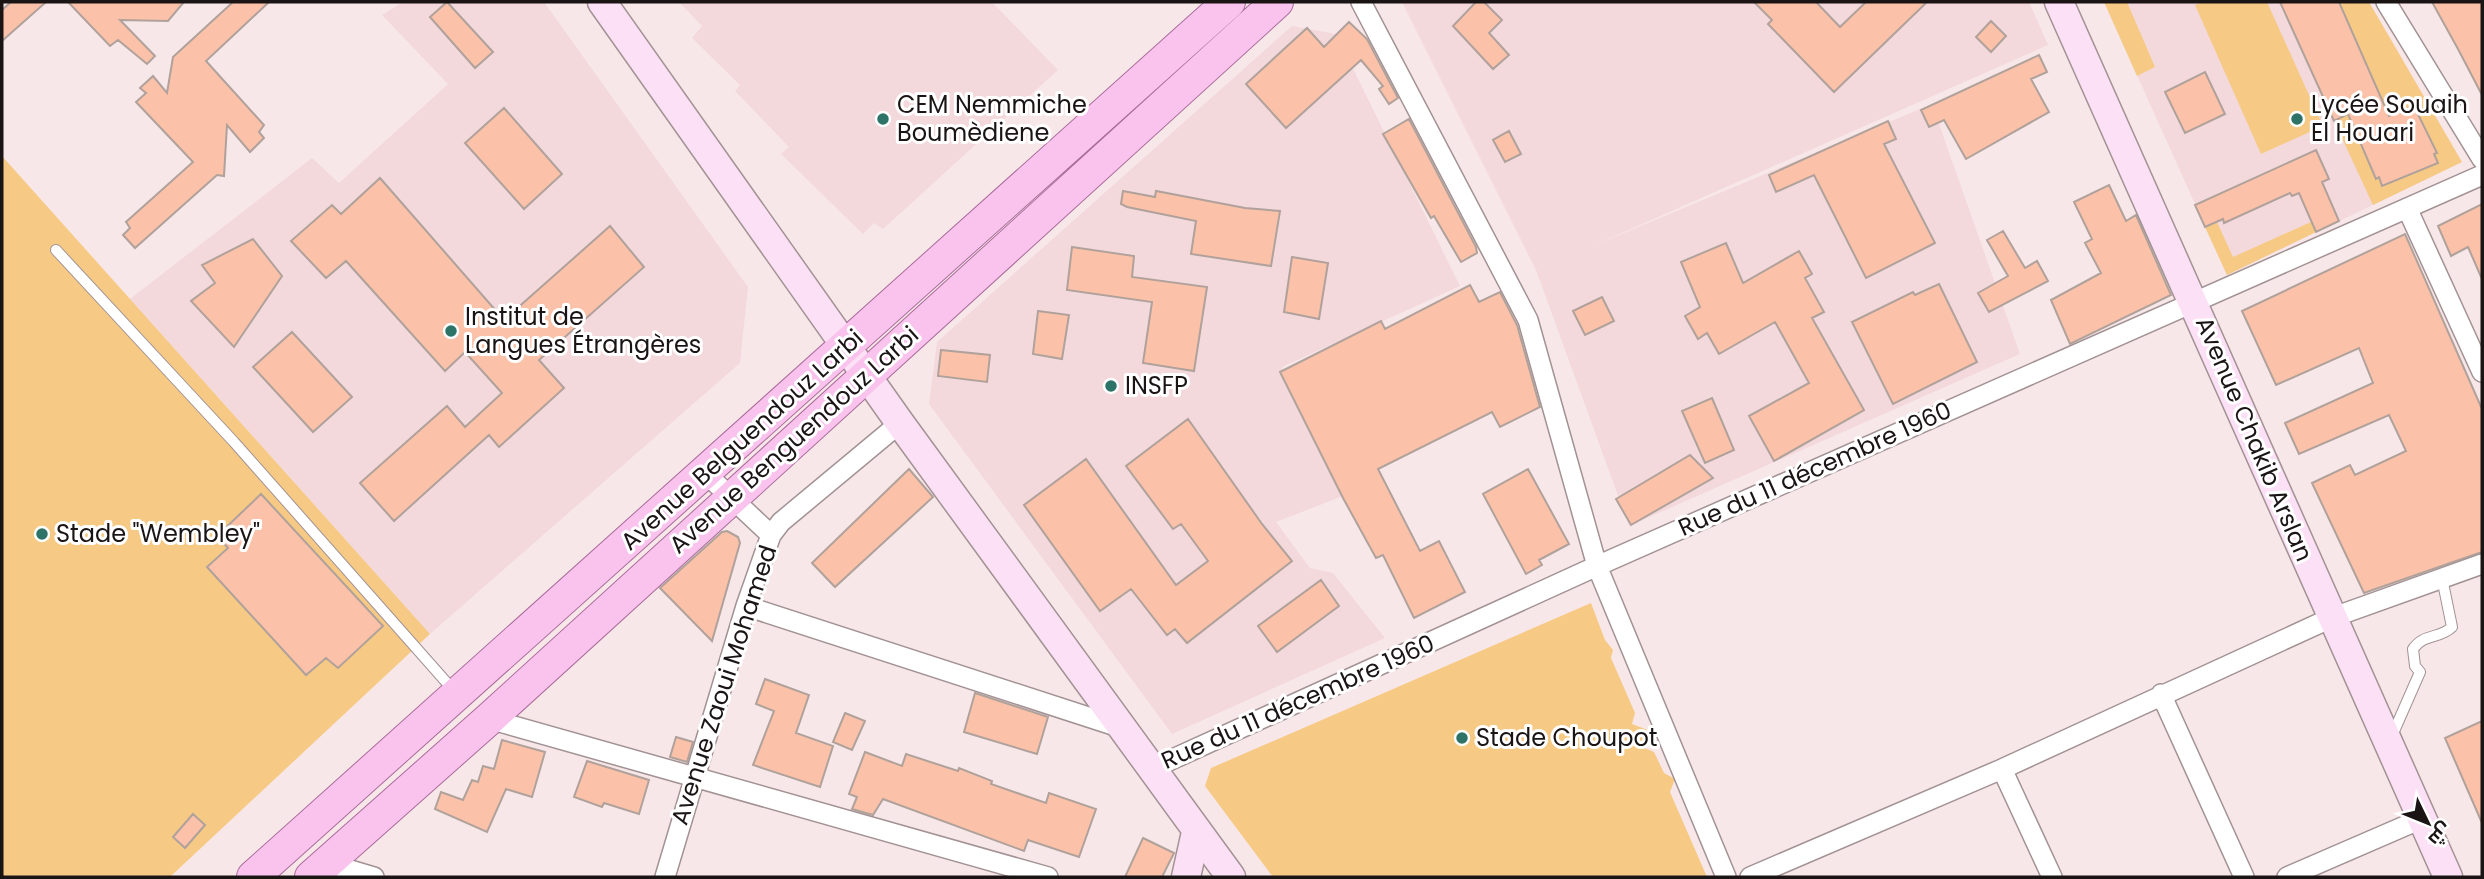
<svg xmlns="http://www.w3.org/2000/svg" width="2484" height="879" font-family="Poppins,Cairo,sans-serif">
<rect width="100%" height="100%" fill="#f8e7e9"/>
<!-- built -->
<path fill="#f3d9dc" d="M403,2H544L748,287L740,363L430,634L130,299L312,158L339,183L448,84L382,15Z
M679,2H992L1058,70L883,229L874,223L863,234L781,154L789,147L735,91L740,85L692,38L702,26Z
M1402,2H2029L2048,45L1588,248L1932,104L2020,354L1629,526L1536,270Z
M2104,2H2369L2462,162L2227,275Z
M1292,26L1336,34L1460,286L1282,367L1343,496L1276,522L1310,568L1333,573L1385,638L1172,734L929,404L937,342Z"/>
<!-- green -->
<path fill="#f6ca85" d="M2104,2H2127L2155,67L2137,76Z
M2203,2H2267L2323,126L2261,154L2195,5Z
M2339,2H2369L2462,162L2373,205L2334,121L2381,98Z
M2,156L430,634L170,877H2Z
M2217,222L2233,257L2311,222L2316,232L2227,275L2205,227Z
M1591,603L1605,640L1613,650L1611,658L1635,713L1632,724L1648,730L1642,747L1654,752L1664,773L1675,779L1670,792L1707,877H1273L1205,786L1211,768Z"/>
<!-- building -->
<path fill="#fcc2a9" stroke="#b0a19b" stroke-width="2" d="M11,2H46L2,41V10Z
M68,2H184L168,21L120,20L155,56L147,64L118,40L110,46Z
M233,2H269L206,61L264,125L259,132L264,138L250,152L227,125L224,176L217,175L135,248L123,235L130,228L126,222L193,162L136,102L146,93L140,88L153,76L167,93L173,57Z
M447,2L493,52L475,68L430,17Z
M1476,2H1484L1502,20L1489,33L1509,55L1493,69L1453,26Z
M1754,2H1816L1840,27L1866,2H1927L1834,92L1768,24L1772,20Z
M2280,2H2339L2389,116L2414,106L2437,153L2434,154L2438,163L2382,186L2379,177L2376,179L2348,114L2334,121Z
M2432,2H2482V95L2458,49Z
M1991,21L2006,36L1991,52L1976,37Z
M1349,22L1367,39L1398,98L1389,104L1379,89L1383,86L1361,60L1286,128L1246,84L1307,28L1324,47Z
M2039,55L2047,72L2031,79L2049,112L1966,159L1944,120L1929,127L1921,110Z
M2205,72L2225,114L2185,133L2165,92Z
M504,108L562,174L524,209L465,143Z
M1409,119L1476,247L1477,253L1461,262L1434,216L1431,218L1383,134Z
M1888,121L1896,139L1884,144L1935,243L1866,278L1814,175L1776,192L1769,175Z
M1509,131L1521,154L1505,162L1493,140Z
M2316,150L2329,179L2322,182L2339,221L2316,232L2299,193L2292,196L2290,193L2224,223L2223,219L2205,227L2195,205Z
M380,178L504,320L610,226L644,267L539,360L564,388L499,447L489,435L394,521L360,483L447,406L465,427L502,393L465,352L445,371L346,261L326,278L291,241L332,205L341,214Z
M2109,185L2126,221L2136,215L2171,295L2070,344L2051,300L2101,273L2085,243L2092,239L2074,202Z
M1123,191L1155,197L1156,191L1245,208L1280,211L1271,266L1191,254L1196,221L1127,207L1121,204Z
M2482,204V279L2468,247L2451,256L2438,226Z
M2003,231L2025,268L2037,261L2048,281L1989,312L1978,293L2008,276L1987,240Z
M2405,234L2482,409V552L2364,593L2312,483L2350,465L2355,475L2406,451L2389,415L2299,454L2285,423L2373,383L2359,348L2276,385L2242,311Z
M253,239L282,276L234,347L191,301L215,283L202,265Z
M1726,243L1743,283L1799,251L1812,274L1805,278L1824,312L1812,318L1864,410L1774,461L1749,416L1809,383L1775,322L1719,354L1707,333L1698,339L1685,316L1700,307L1681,262Z
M1072,247L1134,256L1132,277L1207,287L1194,371L1143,363L1152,302L1067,290Z
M1292,257L1328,263L1319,319L1284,312Z
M1939,284L1977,362L1893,404L1852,322L1913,292L1915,295Z
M1470,285L1479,302L1500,292L1517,325L1540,407L1500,427L1492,412L1378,469L1420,551L1439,541L1465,592L1414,618L1383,555L1376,558L1343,498L1280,372L1381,321L1385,329Z
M1602,297L1614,321L1585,335L1573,311Z
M1038,311L1069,315L1062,359L1033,354Z
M292,332L352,397L313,432L253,367Z
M941,350L990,355L987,382L938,376Z
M1712,398L1734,450L1705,463L1682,411Z
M1188,419L1262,524L1292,561L1187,643L1175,629L1167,635L1131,589L1100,611L1024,505L1086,459L1176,585L1208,561L1181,524L1173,529L1126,466Z
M1690,455L1713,478L1631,525L1616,499Z
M909,469L933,497L835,587L812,563Z
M1528,469L1569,544L1539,560L1542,565L1526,574L1483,494Z
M261,494L383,626L338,668L326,658L306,675L207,567L228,548L217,536Z
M727,531L738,537L740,543L712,641L660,588L722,532Z
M1321,580L1339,606L1277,652L1258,626Z
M765,679L809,695L796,733L833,746L820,787L753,765L774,711L756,704Z
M975,693L1048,717L1037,754L964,732Z
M845,713L865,721L852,750L833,742Z
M2482,721V823L2445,738Z
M676,737L693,742L687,762L670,757Z
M502,740L545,752L532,797L506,789L487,832L435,809L441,792L463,800L472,780L478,782L483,766L494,769Z
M865,752L902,766L906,754L958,771L959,768L992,781L991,784L1046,803L1049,793L1096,809L1079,857L1028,840L1024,851L883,799L873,815L852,809L857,797L849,794Z
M587,761L649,780L639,814L604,803L602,807L574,797Z
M193,814L205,825L185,848L173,837Z
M1143,838L1174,853L1162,877H1125Z"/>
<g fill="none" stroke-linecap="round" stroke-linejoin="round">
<defs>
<path id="lane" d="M56,250L234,442L455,692
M2391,738L2420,672L2415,666L2413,649C2424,633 2440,639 2452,627L2442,578"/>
<path id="street" d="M1361,2L1528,320L1597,566L1726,877
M2386,2L2482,159
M2407,208L2482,372
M705,473L771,535
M746,606L1122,728
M2161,694L2244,877
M489,719L1048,877
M1151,769L1597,566L2482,175
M2002,769L2052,877
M327,863L374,877
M665,877L746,606L771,535L781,522L900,423
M1750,877L2002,769L2331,618L2482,564
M2287,877L2421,819"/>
<path id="secondary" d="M602,2L900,423L1231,877
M2059,2L2448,877
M1186,877L1196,832"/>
<path id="primary" d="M253,877L1229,2
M311,877L489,719L1277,2"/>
</defs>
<!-- lane casing -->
<use href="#lane" stroke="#a29294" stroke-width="12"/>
<!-- street casing -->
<use href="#street" stroke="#a29294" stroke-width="22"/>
<!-- secondary casing -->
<use href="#secondary" stroke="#a29294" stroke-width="31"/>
<!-- primary casing -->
<use href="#primary" stroke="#a96c9a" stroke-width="34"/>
<!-- lane -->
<use href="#lane" stroke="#fff" stroke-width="10"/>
<!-- street -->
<use href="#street" stroke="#fff" stroke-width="19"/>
<!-- secondary -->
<use href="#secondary" stroke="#fce1f6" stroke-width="28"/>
<!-- primary -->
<use href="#primary" stroke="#fac3ed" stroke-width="32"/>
</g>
<!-- markers -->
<g fill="#2e7367" stroke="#fff" stroke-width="2.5">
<circle cx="883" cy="119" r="7"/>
<circle cx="2297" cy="119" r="7"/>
<circle cx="451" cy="331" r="7"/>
<circle cx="1111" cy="386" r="7"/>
<circle cx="42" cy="534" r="7"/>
<circle cx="1462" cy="738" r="7"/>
</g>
<g text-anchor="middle" stroke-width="6" stroke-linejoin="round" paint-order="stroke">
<!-- poi labels -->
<g font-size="24" fill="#1a1415" stroke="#fff" text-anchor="start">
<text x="897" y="113">CEM Nemmiche<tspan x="897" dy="28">Boumèdiene</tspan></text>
<text x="2311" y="113">Lycée Souaih<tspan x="2311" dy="28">El Houari</tspan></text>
<text x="465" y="325">Institut de<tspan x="465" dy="28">Langues Étrangères</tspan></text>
<text x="1125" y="394">INSFP</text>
<text x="56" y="542">Stade "Wembley"</text>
<text x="1476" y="746">Stade Choupot</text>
</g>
<!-- street labels -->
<g font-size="24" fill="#1a1415" stroke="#fff">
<text transform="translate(2254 439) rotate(67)" y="8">Avenue Chakib Arslan</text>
<text transform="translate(742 440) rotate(-42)" y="8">Avenue Belguendouz Larbi</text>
<text transform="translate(794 440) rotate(-42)" y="8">Avenue Benguendouz Larbi</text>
<text transform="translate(1815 469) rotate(-24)" y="8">Rue du 11 décembre 1960</text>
<text transform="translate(724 685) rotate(-72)" y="8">Avenue Zaoui Mohamed</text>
<text transform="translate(1298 702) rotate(-24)" y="8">Rue du 11 décembre 1960</text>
</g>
</g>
<!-- border -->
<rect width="2484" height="879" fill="none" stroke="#1a1415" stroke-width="7"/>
<!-- north arrow -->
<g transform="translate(2428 823) rotate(133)" stroke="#ffffff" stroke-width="5" paint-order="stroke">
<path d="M0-5L12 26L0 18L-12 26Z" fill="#1a1415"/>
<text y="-10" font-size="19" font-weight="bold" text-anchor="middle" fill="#1a1415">ش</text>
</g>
</svg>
